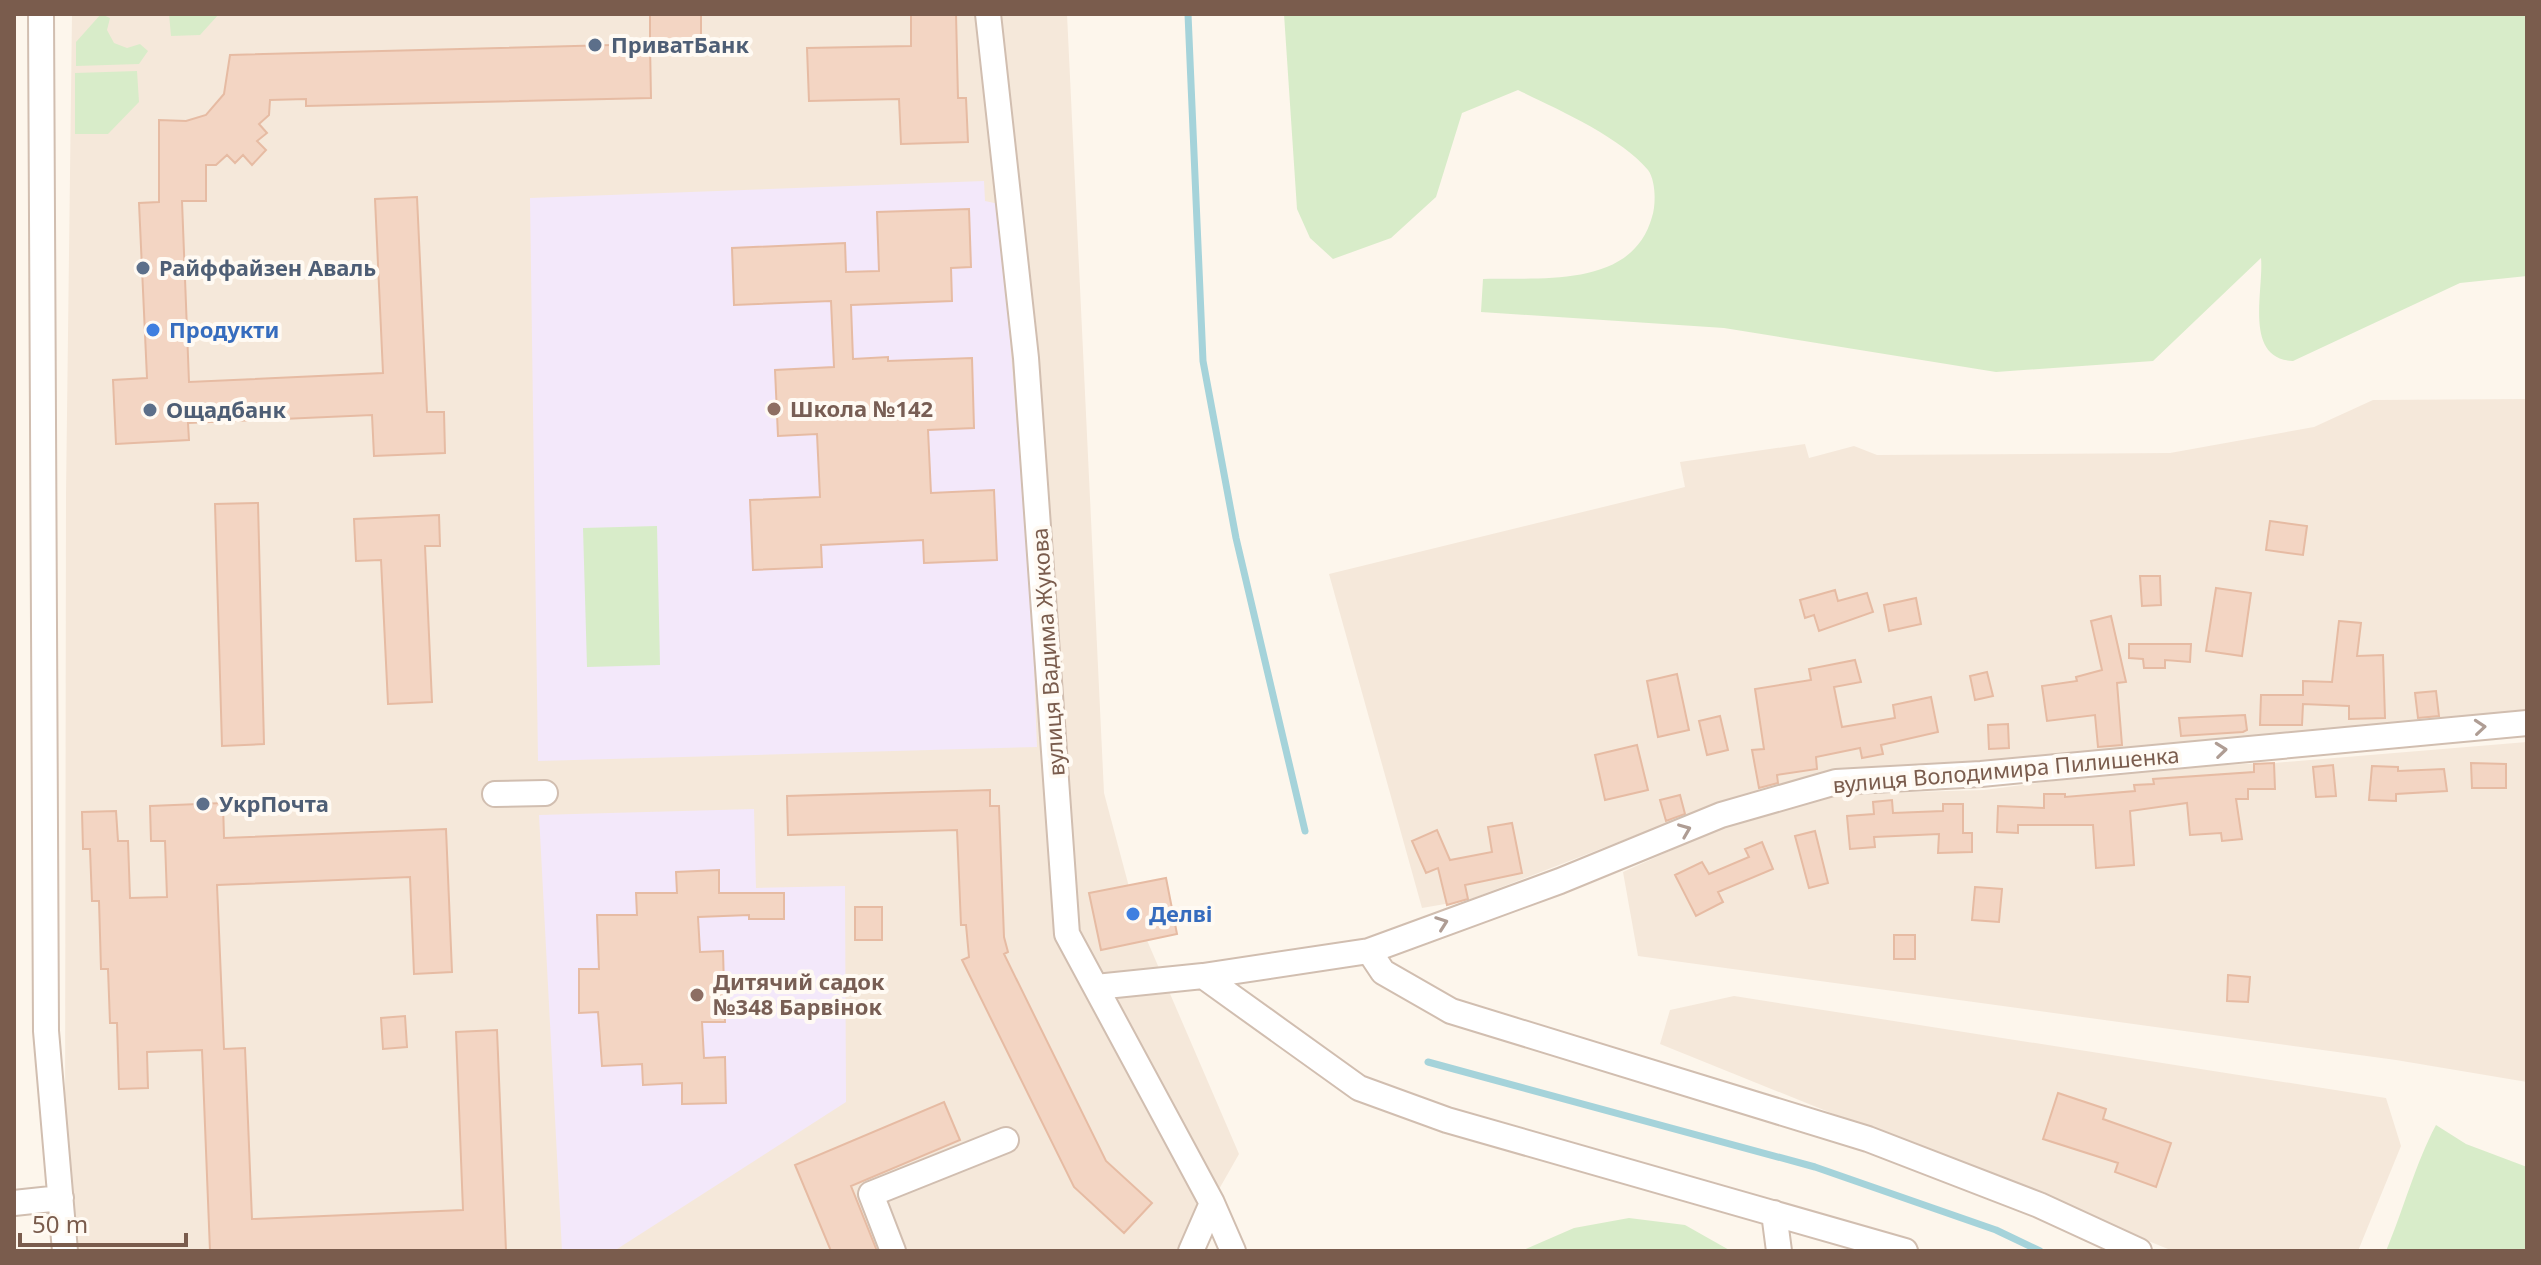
<svg xmlns="http://www.w3.org/2000/svg" width="2541" height="1265" font-family="'Noto Sans',sans-serif">
<rect width="100%" height="100%" fill="#fdf6ec"/>
<!-- residential -->
<path fill="#f5e8da" d="M72,14H1067L1104,793L1137,917L1239,1154L1184,1251H77L65,1142L66,494Z
M2527,399V711L1828,778L1691,814L1468,900L1422,908L1329,574L1685,487L1680,462L1805,444L1809,458L1854,446L1877,455L2170,453L2314,427L2373,400Z
M2527,742V1082L2396,1060L1638,956L1623,872L1725,826L1843,794L1984,790L2159,767L2274,763Z
M1734,996L2386,1098L2401,1146L2358,1251H2173L1660,1044L1670,1010Z"/>
<!-- education -->
<path fill="#f3e8fa" d="M984,181L985,201L999,204L1032,614L1037,747L538,761L530,198Z
M754,809L756,888L845,886L846,1102L614,1251H562L539,815Z"/>
<!-- green -->
<path fill="#d8ecc9" d="M101,14L110,18L107,30L114,43L127,48L140,44L148,51L139,64L76,66V42Z
M169,14H219L200,35L171,36Z
M1284,14H2527V276L2460,283L2293,361C2243,359 2264,291 2261,258L2153,361L1996,372L1724,328L1481,312L1483,279C1541,277 1632,289 1652,217C1656,205 1656,181 1648,170C1621,137 1557,109 1518,90L1462,113L1436,197L1391,238L1333,259L1310,238L1297,209Z
M137,71L139,102L108,134H75V73Z
M657,526L660,665L587,667L583,528Z
M2436,1125L2466,1144L2527,1167V1251H2386C2403,1211 2416,1162 2436,1125Z
M1629,1218L1685,1225L1731,1251H1521L1574,1228Z"/>
<g fill="none" stroke-linecap="round" stroke-linejoin="round">
<!-- stream -->
<path stroke="#a5d3da" stroke-width="7" d="M1188,14L1203,361L1236,538L1305,831
M1428,1062L1815,1167L1996,1230L2040,1251"/>
</g>
<!-- building -->
<path fill="#f3d5c3" stroke="#e6bba3" stroke-width="2" d="M650,14H701V42L650,44Z
M911,14H956L958,98H966L968,142L901,144L899,99L809,101L807,48L911,46Z
M650,44L651,98L306,106V99L270,100L269,115L259,124L267,133L257,141L266,150L252,165L243,155L235,163L227,155L216,165H206V201H182L189,382L383,373L375,199L417,197L427,412H444L445,453L374,456L372,415L188,423L189,440L116,444L113,380L147,378L139,203L159,202V120L186,121L206,115L224,94L230,55Z
M969,209L971,267L951,268L952,301L851,305L853,359L888,357V361L972,358L974,428L928,430L931,493L994,490L997,560L924,563L923,540L821,545L822,567L753,570L750,500L820,497L817,434L778,436L775,370L834,367L831,301L734,305L732,248L845,243L846,272L879,271L877,212Z
M258,503L264,744L222,746L215,504Z
M439,515L440,546H425L432,702L388,704L381,560L356,561L354,519Z
M2270,521L2307,526L2303,555L2266,550Z
M2140,576H2160L2161,605L2142,606Z
M2216,588L2251,593L2242,656L2206,651Z
M1835,590L1838,601L1867,593L1873,612L1819,631L1814,615L1805,618L1800,600Z
M1916,598L1921,624L1889,631L1884,605Z
M2111,616L2126,682L2117,683L2122,745L2098,747L2095,715L2047,721L2042,686L2077,681L2076,677L2102,670L2091,621Z
M2339,621L2361,623L2357,656L2383,655L2385,718L2349,719V706L2303,704L2302,725H2260L2261,695H2303V681L2332,682Z
M2129,644H2191L2190,662L2165,660V668H2144L2143,659L2129,658Z
M1855,660L1861,682L1834,687L1842,727L1895,718L1893,705L1931,697L1938,732L1881,745L1883,754L1862,758L1860,748L1816,757L1817,769L1777,775L1778,783L1759,788L1752,750L1764,749L1755,689L1811,680L1809,669Z
M1987,672L1993,696L1975,700L1970,676Z
M1677,674L1689,730L1658,737L1647,681Z
M2436,691L2439,716L2418,718L2415,693Z
M2245,715L2247,730L2243,732L2181,736L2179,718Z
M1720,716L1728,750L1707,755L1699,721Z
M2008,724L2009,748L1989,749L1988,725Z
M1637,745L1648,790L1605,800L1595,755Z
M2274,763L2275,789H2248V799H2236L2242,839L2222,841L2221,833L2190,835L2187,803L2130,811L2134,865L2096,868L2093,825H2018V833L1997,832L1998,806L2044,808V794H2065V797L2135,791L2134,785L2154,784L2153,779L2254,772V764Z
M2471,763L2506,764V788H2472Z
M2333,765L2336,796L2316,797L2313,767Z
M2372,766L2398,767V771L2444,769L2447,791L2396,794V801L2369,800Z
M990,790V806H999L1004,937L1008,952L1004,954L1106,1161L1152,1203L1124,1233L1074,1187L962,960L969,957L966,925H961L957,830L788,835L787,796Z
M1680,795L1685,814L1666,821L1660,800Z
M1892,800L1893,813L1943,811V804H1963V833H1972V852L1938,853L1939,834L1874,837L1875,847L1850,849L1847,816L1874,814L1873,802Z
M223,803L224,838L446,829L452,972L414,974L410,877L217,885L224,1049L245,1048L252,1219L463,1210L456,1032L497,1030L506,1251H210L202,1050L147,1052L148,1088L119,1089L117,1023H110L108,969H101L99,901H92L90,849H83L82,812L116,811L118,841H128L130,898L167,897L165,841H151L150,806Z
M1512,823L1522,873L1465,885L1468,899L1447,905L1438,868L1426,873L1412,841L1437,830L1450,860L1492,852L1488,827Z
M1815,831L1828,883L1809,888L1795,836Z
M1762,842L1773,869L1718,892L1723,902L1696,916L1675,875L1702,862L1709,874L1749,857L1745,849Z
M719,870V893H784V919H749V915L698,917L700,952L723,951L725,1022H702L704,1058L725,1057L726,1103L682,1104V1083L643,1085L642,1064L602,1066L598,1012L579,1013V969H599L597,915H637L636,893H677L676,872Z
M1166,878L1177,934L1101,950L1089,893Z
M1975,887L2002,889L1999,922L1972,920Z
M855,907H882V940H855Z
M1894,935H1915V959H1894Z
M2228,975L2250,977L2248,1002L2227,1001Z
M405,1016L407,1047L383,1049L381,1018Z
M2058,1093L2106,1109L2103,1119L2171,1143L2156,1187L2115,1172L2118,1163L2043,1139Z
M944,1102L960,1140L851,1186L877,1251H831L795,1165Z"/>
<g fill="none" stroke-linecap="round" stroke-linejoin="round">
<defs>
<path id="minor" d="M41,14L46,1031L65,1251
M988,14L1026,358L1067,934L1212,1203L1191,1251
M495,794L545,793
M1369,951L1383,972L1451,1011L1868,1139L2039,1205L2139,1251
M1203,976L1359,1088L1447,1120L1905,1251
M1096,987L1203,976L1369,951L1560,881L1721,815L1836,782L1981,774L2527,723
M14,1203L61,1198
M1212,1203L1233,1251
M1774,1213L1779,1251
M893,1251L871,1194L1006,1140"/>
</defs>
<!-- minor casing -->
<use href="#minor" stroke="#d1beb0" stroke-width="28"/>
<!-- minor -->
<use href="#minor" stroke="#fff" stroke-width="24"/>
</g>
<!-- one-way arrows -->
<defs><path id="oneway-chevron" d="M-2-3.5L2.5 0L-2 3.5" fill="none" stroke-width="1.6" stroke-linecap="round" stroke-linejoin="round" transform="scale(2)"/></defs>
<g stroke="#af9d94">
<use href="#oneway-chevron" transform="translate(2480 727) rotate(-5)"/>
<use href="#oneway-chevron" transform="translate(2221 750) rotate(-6)"/>
<use href="#oneway-chevron" transform="translate(1685 830) rotate(-22)"/>
<use href="#oneway-chevron" transform="translate(1442 923) rotate(-20)"/>
</g>
<!-- markers -->
<g fill="#5c6f8a" stroke="#fffaf3" stroke-width="3">
<circle cx="595" cy="45" r="8"/>
<circle cx="143" cy="268" r="8"/>
<circle cx="150" cy="410" r="8"/>
<circle cx="203" cy="804" r="8"/>
</g>
<g fill="#3f7fe0" stroke="#fffaf3" stroke-width="3">
<circle cx="153" cy="330" r="8"/>
<circle cx="1133" cy="914" r="8"/>
</g>
<g fill="#8d6e63" stroke="#fffaf3" stroke-width="3">
<circle cx="774" cy="409" r="8"/>
<circle cx="697" cy="995" r="8"/>
</g>
<g text-anchor="middle" stroke-width="8" stroke-linejoin="round" paint-order="stroke">
<!-- service labels -->
<g font-size="22" font-weight="bold" fill="#4e5e75" stroke="#fffaf3" text-anchor="start">
<text x="611" y="53">ПриватБанк</text>
<text x="159" y="276">Райффайзен Аваль</text>
<text x="166" y="418">Ощадбанк</text>
<text x="219" y="812">УкрПочта</text>
</g>
<!-- shop labels -->
<g font-size="22" font-weight="bold" fill="#366cbe" stroke="#fffaf3" text-anchor="start">
<text x="169" y="338">Продукти</text>
<text x="1149" y="922">Делві</text>
</g>
<!-- education labels -->
<g font-size="22" font-weight="bold" fill="#785e54" stroke="#fffaf3" text-anchor="start">
<text x="790" y="417">Школа №142</text>
<text x="713" y="990">Дитячий садок<tspan x="713" dy="25">№348 Барвінок</tspan></text>
</g>
<!-- street labels -->
<g font-size="22" fill="#7a5c4d" stroke="#fffaf3">
<text transform="translate(1048 652) rotate(-94)" y="8">вулиця Вадима Жукова</text>
<text transform="translate(2006 770) rotate(-5)" y="8">вулиця Володимира Пилишенка</text>
</g>
</g>
<!-- border -->
<rect width="2541" height="1265" fill="none" stroke="#7a5c4d" stroke-width="32"/>
<!-- scale -->
<path d="M20 1233v12h166v-12" fill="none" stroke="#7a5c4d" stroke-width="4"/>
<text x="32" y="1233" font-size="24" fill="#7a5c4d" stroke="#fffaf3" stroke-width="6" paint-order="stroke">50 m</text>
</svg>
